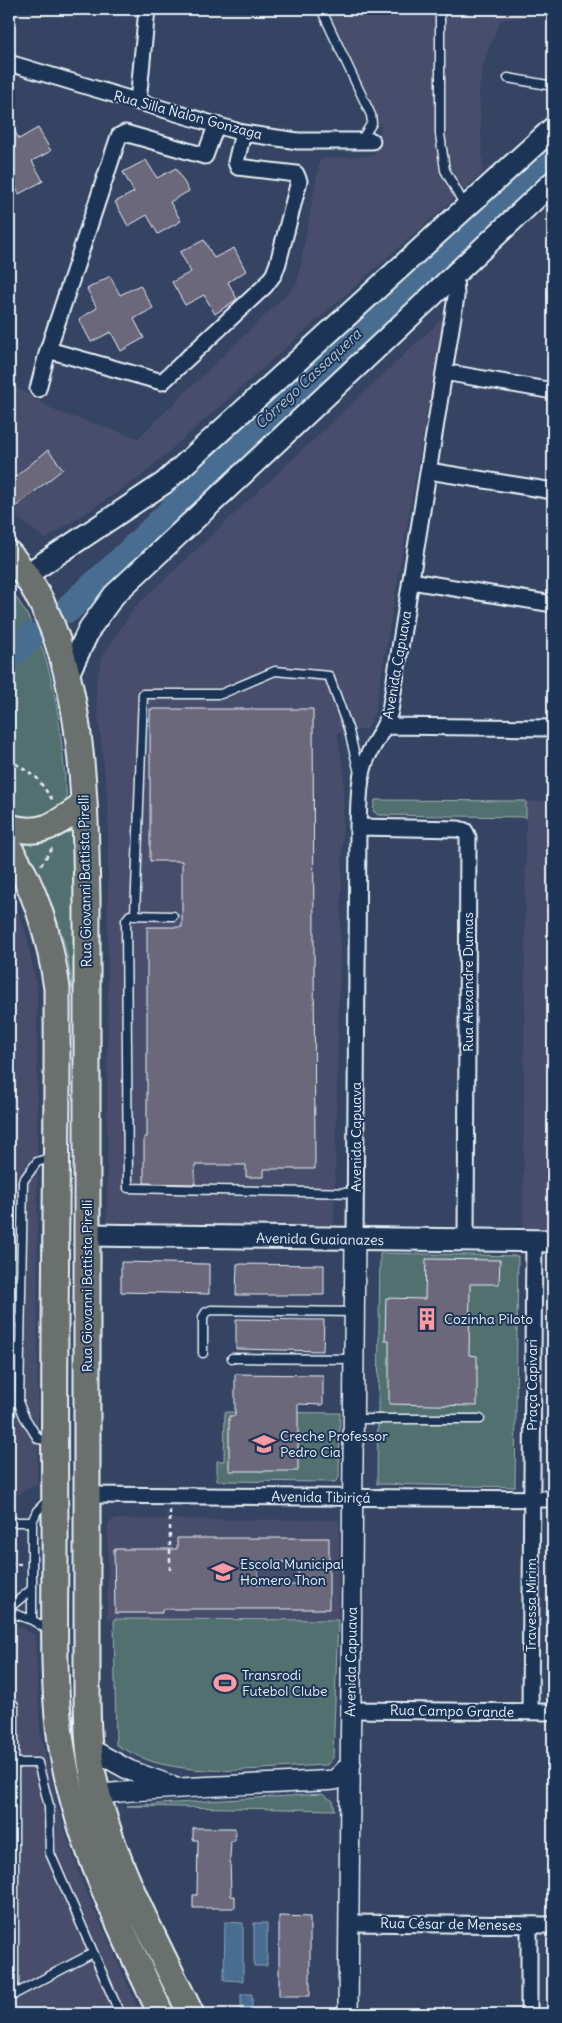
<svg xmlns="http://www.w3.org/2000/svg" width="562" height="2023" font-family="Delius,sans-serif">
<rect width="100%" height="100%" fill="#354462"/>
<filter id="ink" filterUnits="userSpaceOnUse"><feTurbulence type="fractalNoise" baseFrequency=".02" numOctaves="2"/><feDisplacementMap in="SourceGraphic" scale="10" xChannelSelector="R" yChannelSelector="G"/><feConvolveMatrix kernelMatrix="1 2 1 2 8 2 1 2 1" color-interpolation-filters="sRGB"/></filter>
<g filter="url(#ink)">
<!-- built -->
<path fill="#464e6a" d="M326,9H553V13L501,20L485,58L479,90L483,173L139,478L46,539L9,512V384L58,412L138,438L297,284L320,159L375,155L381,127Z
M443,318L375,712L367,729L337,733L344,771L334,1223L330,1226L107,1223L108,804L96,696V683L103,655L135,607Z
M526,801L553,802V1230L523,1229Z
M9,888L26,933L37,988L38,1439L37,1483L9,1500Z
M114,1519L339,1520L338,1620L107,1619L108,1524Z
M9,1621L35,1635L40,1730L57,1806L82,1882L141,2014H9Z"/>
<!-- green -->
<path fill="#527070" stroke="#9db0b4" d="M9,588C57,647 60,727 67,800C53,816 28,822 9,812Z
M375,800L526,801V817L378,815L373,811Z
M73,825L74,989H72C68,937 47,887 21,842C41,844 57,837 73,825Z
M380,1253L518,1256L515,1487L377,1484Z
M225,1412L340,1413L339,1478L335,1482L217,1481V1461H224Z
M114,1619L338,1620L333,1758L327,1765C274,1767 217,1776 166,1765C148,1762 132,1753 116,1745Z
M322,1794L333,1801L335,1810L127,1806Z"/>
<!-- water -->
<path fill="#4a6d91" stroke="#89a2ba" d="M225,1922L243,1923V1981L224,1980Z
M254,1923H267V1966H254Z
M241,1994H252V2014H241Z"/>
<g fill="none" stroke-linecap="round" stroke-linejoin="round">
<!-- stream -->
<path stroke="#89a2ba" stroke-width="4.5" d="M82,598L90,606"/>
<!-- river -->
<path stroke="#4a6d91" stroke-width="28" d="M68,609L124,558L334,353L553,155
M9,655L30,637"/>
</g>
<!-- building -->
<path fill="#6c677b" stroke="#e8f1f8" fill-rule="evenodd" d="M9,120L19,139L38,128L51,151L32,161L43,181L19,194L9,175Z
M146,160L157,178L176,168L189,191L170,202L181,221L158,234L147,215L128,226L115,202L134,192L123,172Z
M204,240L214,258L234,248L246,271L228,282L237,299L215,314L204,295L185,305L172,282L191,272L180,252Z
M110,276L120,295L140,285L153,308L134,319L144,338L121,351L111,332L91,342L79,319L97,308L87,289Z
M48,450L63,469L14,508L9,501V482Z
M150,709H313L315,1169H264V1177H246V1165H195V1184L144,1183V1137H147V927H182V861H150Z
M426,1259L500,1260L499,1284H470L469,1355L477,1356V1406L389,1404V1340H385L386,1298L425,1299Z
M121,1262L209,1264V1294L121,1292Z
M237,1264L324,1265V1295H236Z
M236,1319L324,1320L323,1351L236,1349Z
M235,1374L323,1375V1405L298,1404V1471H229V1416H235Z
M177,1538H329V1609H162V1613H115L114,1549H177ZM258,1562H298V1585H258Z
M193,1828H235V1841H231L230,1857L231,1896H235V1908H193V1895H197L198,1840H193Z
M279,1916L310,1917V1996H279Z"/>
<g fill="none" stroke-linecap="round" stroke-linejoin="round">
<defs>
<path id="service" d="M321,9L371,115L372,123L365,134L372,140
M440,9V134L445,170L465,206
M508,78L553,86
M135,916L143,694H221L275,671L329,676L349,731L359,773
M173,916L130,915L126,920L128,1188L356,1193
M203,1353V1317L206,1312L211,1310L354,1312
M232,1358L354,1359
M354,1419H480
M52,1441L38,1439L24,1416L19,1404L23,1181L37,1162L52,1157
M49,1499L37,1511L32,1522V1620L50,1631
M9,1522H32
M9,1608L32,1589
M9,1612L32,1620
M9,1700L14,1705V1995
M14,1763H38L49,1806L50,1853L120,2014
M9,1997L93,1953"/>
<path id="minor" d="M9,63L243,133L298,141H372
M138,102L147,9
M48,350L162,382L265,286L274,274L278,263L299,181L296,174L238,167L236,162L243,133
M444,372L553,391
M38,389L48,350L119,136L125,133L205,156L216,126
M429,471L553,491
M411,581L553,604
M387,726L553,728
M358,827L458,829L465,831L468,837L466,1240
M355,1239L358,827C359,806 358,781 366,760C373,743 385,730 390,711L456,297L455,272
M88,1495L553,1499
M351,1710L553,1712
M530,1712L534,1241
M349,1923L553,1925
M529,2014V1925"/>
<path id="tertiary" d="M89,1748L129,1770L170,1785
M99,1794C178,1786 256,1785 335,1780L351,1764
M348,2014L355,1239"/>
<path id="secondary" d="M26,575L164,483L553,128
M67,676L90,628L114,595L553,182
M87,1235L553,1241"/>
<path id="trunk" d="M9,554C85,638 85,794 87,900V1687C87,1712 87,1738 91,1763C105,1849 153,1936 191,2014
M9,827C42,837 58,823 84,805
M9,848C37,890 50,939 57,988C58,1165 53,1342 55,1519C56,1594 50,1686 64,1760C81,1850 123,1932 161,2014"/>
</defs>
<!-- service casing -->
<use href="#service" stroke="#e8f1f8" stroke-width="11"/>
<!-- minor casing -->
<use href="#minor" stroke="#e8f1f8" stroke-width="19"/>
<!-- tertiary casing -->
<use href="#tertiary" stroke="#e8f1f8" stroke-width="22"/>
<!-- secondary casing -->
<use href="#secondary" stroke="#e8f1f8" stroke-width="25"/>
<!-- trunk casing -->
<use href="#trunk" stroke="#e8f1f8" stroke-width="29"/>
<!-- path -->
<path stroke="#e8f1f8" stroke-width="2.5" stroke-dasharray="4 4" stroke-linecap="butt" d="M9,759L37,778L54,802
M41,865L53,847
M170,1510V1570
M9,1564H21"/>
<!-- service -->
<use href="#service" stroke="#1d3557" stroke-width="8"/>
<!-- minor -->
<use href="#minor" stroke="#1d3557" stroke-width="15"/>
<!-- tertiary -->
<use href="#tertiary" stroke="#1d3557" stroke-width="19"/>
<!-- secondary -->
<use href="#secondary" stroke="#1d3557" stroke-width="21"/>
<!-- trunk -->
<use href="#trunk" stroke="#6b706d" stroke-width="25"/>
</g>
</g>
<!-- icons -->
<defs>
<symbol id="building-bare" viewBox="-9 -9 18 18"><path d="M-4-6H4V6H1V3H-1V6H-4ZM-2.5-4.3h1.7v1.8h-1.7ZM.8-4.3h1.7v1.8H.8ZM-2.5-1h1.7V.8h-1.7ZM.8-1h1.7V.8H.8Z" fill="#ff9aa2" stroke="#1d3557" stroke-width="2.5" paint-order="stroke"/></symbol>
<symbol id="school-bare" viewBox="-9 -9 18 18"><path d="M0-5L7-2L0 1L-7-2ZM-4 1L0 2.5L4 1V4Q0 6-4 4Z" fill="#ff9aa2" stroke="#1d3557" stroke-width="2.5" paint-order="stroke"/></symbol>
<symbol id="stadium-bare" viewBox="-9 -9 18 18"><path d="M0-5a6.5 5 0 1 0 0 10a6.5 5 0 1 0 0-10ZM-3.5-1.8h7v3.6h-7Z" fill="#ff9aa2" stroke="#1d3557" stroke-width="2.5" paint-order="stroke"/></symbol>
</defs>
<g fill-rule="evenodd">
<use href="#building-bare" x="411" y="1303" width="32" height="32"/>
<use href="#school-bare" x="248" y="1428" width="32" height="32"/>
<use href="#school-bare" x="207" y="1556" width="32" height="32"/>
<use href="#stadium-bare" x="209" y="1667" width="32" height="32"/>
</g>
<g text-anchor="middle" stroke-width="4" stroke-linejoin="round" paint-order="stroke">
<!-- street labels -->
<g font-size="14" fill="#e8f1f8" stroke="#1d3557">
<text transform="translate(188 115) rotate(15)" y="5">Rua Silla Nalon Gonzaga</text>
<text transform="translate(397 665) rotate(-80)" y="5">Avenida Capuava</text>
<text transform="translate(85 881) rotate(-91)" y="5">Rua Giovanni Battista Pirelli</text>
<text transform="translate(468 982) rotate(-90)" y="5">Rua Alexandre Dumas</text>
<text transform="translate(356 1137) rotate(-90)" y="5">Avenida Capuava</text>
<text transform="translate(320 1239) rotate(1)" y="5">Avenida Guaianazes</text>
<text transform="translate(87 1286) rotate(-90)" y="5">Rua Giovanni Battista Pirelli</text>
<text transform="translate(532 1385) rotate(-90)" y="5">Praça Capivari</text>
<text transform="translate(321 1497) rotate(1)" y="5">Avenida Tibiriçá</text>
<text transform="translate(531 1605) rotate(-90)" y="5">Travessa Mirim</text>
<text transform="translate(351 1662) rotate(-89)" y="5">Avenida Capuava</text>
<text transform="translate(452 1711) rotate(1)" y="5">Rua Campo Grande</text>
<text transform="translate(451 1924) rotate(1)" y="5">Rua César de Meneses</text>
</g>
<!-- poi labels -->
<g font-size="14" fill="#e8f1f8" stroke="#1d3557" text-anchor="start">
<text x="444" y="1324">Cozinha Piloto</text>
<text x="280" y="1441">Creche Professor<tspan x="280" dy="16">Pedro Cia</tspan></text>
<text x="240" y="1569">Escola Municipal<tspan x="240" dy="16">Homero Thon</tspan></text>
<text x="242" y="1680">Transrodi<tspan x="242" dy="16">Futebol Clube</tspan></text>
</g>
<!-- water labels -->
<g font-size="15" font-style="italic" fill="#b1c3d4" stroke="#1d3557">
<text transform="translate(308 379) rotate(-43)" y="5">Córrego Cassaquera</text>
</g>
</g>
<!-- margin -->
<rect width="562" height="2023" fill="none" stroke="#1d3557" stroke-width="30"/>
<rect x="15" y="15" width="532" height="1993" fill="none" stroke="#e8f1f8" stroke-width="2" filter="url(#ink)"/>
</svg>
